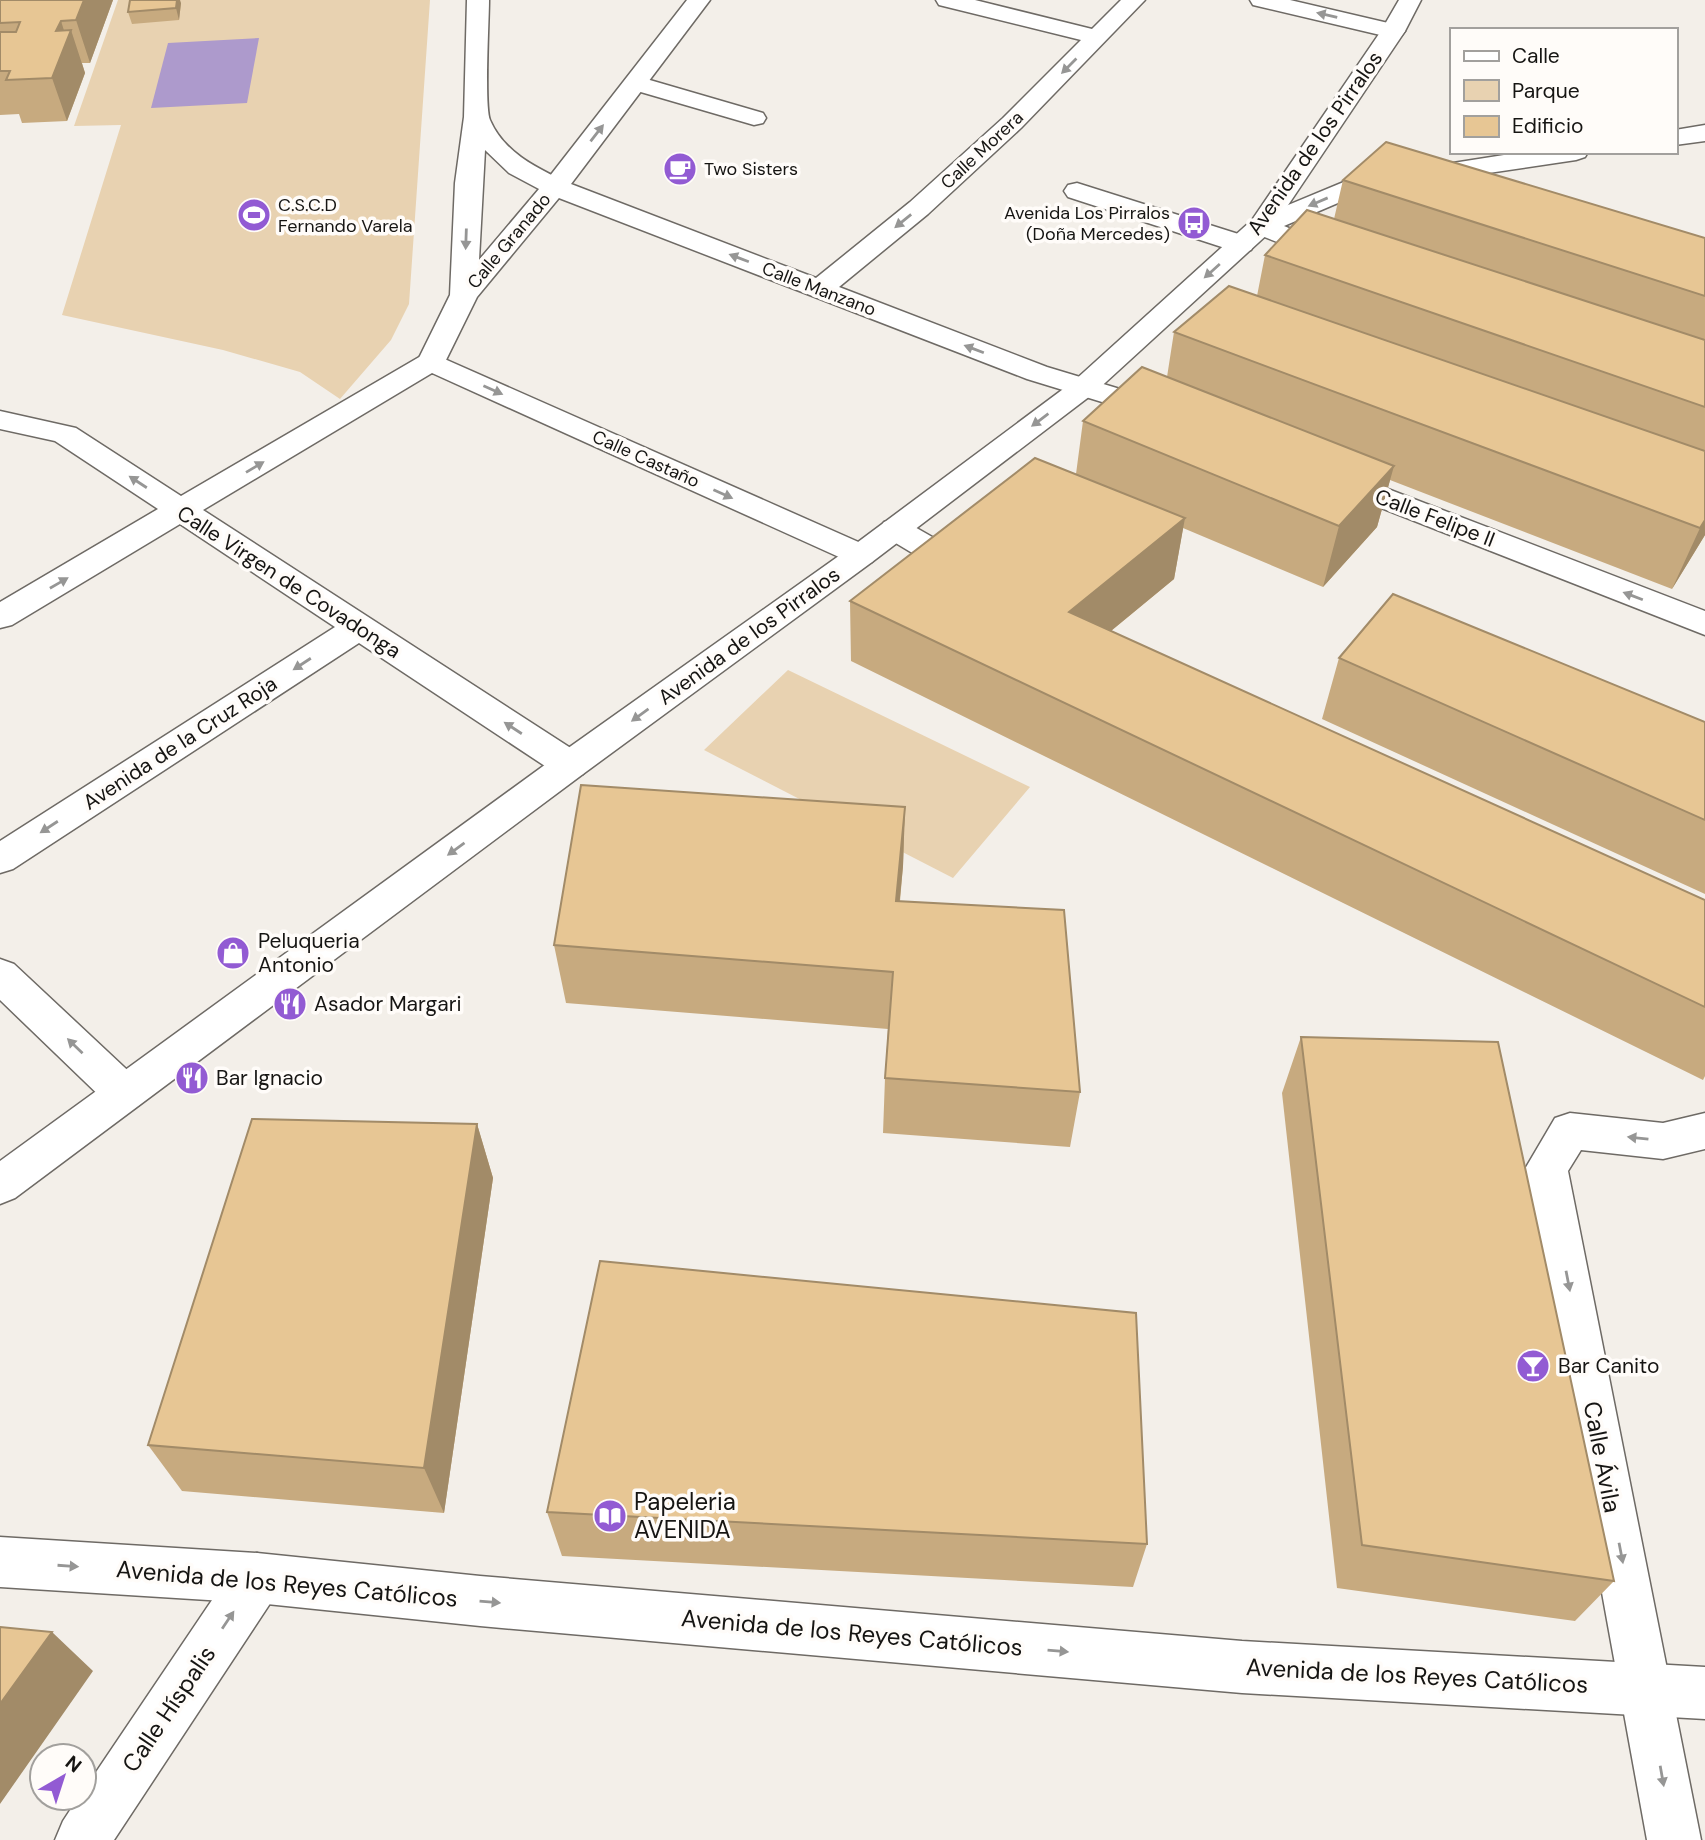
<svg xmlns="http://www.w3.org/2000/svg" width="1705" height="1840" font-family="'DM Sans',sans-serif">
<rect width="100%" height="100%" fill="#f3efe9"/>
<!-- green -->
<path fill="#e8d2b1" d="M118,0H430L409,304L391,340L340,399L300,372L223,350L62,315L121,125L74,126Z
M788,670L1030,787L953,878L704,750Z"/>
<!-- water -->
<path fill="#ad9acc" d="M259,38L247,103L151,108L168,43Z"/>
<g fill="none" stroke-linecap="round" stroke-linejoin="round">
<defs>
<path id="pedestrian" d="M636,76L763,113L766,118L763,123L754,125L627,88L624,83L627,78Z
M1077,183L1251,238L1254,244L1251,250L1241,252L1231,250L1068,197L1064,191L1068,185Z"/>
<path id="minor" d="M687,0H710L571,184L816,278L910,202L1003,118L1081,40L939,5L936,0H975L1092,29L1121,0H1145L1021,128L928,214L839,287L1047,367L1173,405L1177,411L1173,417L1162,420L1151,417L1027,379L546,193L542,187L546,181Z
M1250,0H1290L1401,26L1405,31L1401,36L1393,38L1253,5Z
M1705,125V141L1675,145V130Z
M1523,152H1588L1585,157L1576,160L1366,191L1284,226L1340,249L1344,255L1340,261L1330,263L1252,232L1248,226L1252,220L1351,179Z
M431,353L872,548L877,555L872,562L861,565L850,562L432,373L203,510L583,756L588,765L583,774L570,778L557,774L359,643L13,869L0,873V841L335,627L180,524L12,625L0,628V602L158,509L55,441L0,429V411L76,428L181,496L421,356Z
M1336,469L1705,611V635L1325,486L1321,479L1325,472Z
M895,519L906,522L976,562L981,570L976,578L965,581L954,578L884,536L879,529L884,522Z
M0,959L14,964L139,1081L145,1093L139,1105L124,1110L109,1105L0,1000Z
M1570,1113L1663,1123L1705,1113V1149L1663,1159L1581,1150L1568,1171L1701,1840H1647L1525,1169L1555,1118Z
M257,1553L275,1560L282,1578L275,1596L114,1840H55L63,1821L78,1798H84V1790L239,1560Z"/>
<path id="tertiary" d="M467,0H489C489,21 484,106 490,120C504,152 535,167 564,181L568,187L477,297L445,362L441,368L431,371L421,368L417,362L450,295L455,183L464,117ZM485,150L509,173L539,189L479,260Z
M1399,0H1421L1405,31L1270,232L1094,393L872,562L583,774L15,1198L0,1204V1161L557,756L850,548L1074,381L1252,220L1381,31Z
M0,1537L257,1553L480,1576L1242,1641L1705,1667V1719L1242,1693L480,1626L257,1603L0,1587Z"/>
</defs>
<!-- pedestrian casing -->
<use href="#pedestrian" stroke="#6e6a65" stroke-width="3"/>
<!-- minor casing -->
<use href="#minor" stroke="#6e6a65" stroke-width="3"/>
<!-- tertiary casing -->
<use href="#tertiary" stroke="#6e6a65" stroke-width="3"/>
<!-- pedestrian -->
<use href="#pedestrian" fill="#fff" fill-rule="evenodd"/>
<!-- minor -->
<use href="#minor" fill="#fff" fill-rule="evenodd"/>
<!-- tertiary -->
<use href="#tertiary" fill="#fff" fill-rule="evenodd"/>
</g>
<!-- wall -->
<path fill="#c7aa7f" d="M0,0H113L90,63H82L85,73L67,121L22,123L19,114L0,115Z
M181,3L179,20L132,24L128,12Z
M1343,180L1705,238V535L1672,589L1390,480L1377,527L1323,587L1183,528L1174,579L1111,631L1705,900V1076L1703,1080L851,661L850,601L1076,474L1083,421L1167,377L1174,332L1257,296L1265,255L1334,219Z
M1339,658L1705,722V894L1322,719Z
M905,807L903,866L900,901L1080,1092L1070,1147L883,1133L885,1078L888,1029L566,1003L554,945Z
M1301,1037L1614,1581L1575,1621L1337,1588L1282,1093Z
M477,1124L493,1178L444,1513L182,1491L148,1445Z
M547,1512L1147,1544L1133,1587L562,1556Z"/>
<!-- shaded-wall -->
<path fill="#a28b68" d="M84,0H113L90,63L76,20Z
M177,0H180L181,3L179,20L176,8Z
M61,21L67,40L71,30L85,73L67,121L52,78L56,31Z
M1394,466L1377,527L1323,587L1339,526Z
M1185,518L1174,579L1061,672L1069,612Z
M1705,520V535L1672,589L1700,528Z
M905,807L903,866L894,959L896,901Z
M477,1124L493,1178L444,1513L424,1468Z
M52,1632L93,1671L0,1804V1704Z"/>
<!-- building -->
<path fill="#e7c694" stroke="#a28b68" stroke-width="2" d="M0,0H84L76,20L61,21L56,31L71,30L52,78L6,80L10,71H0V32H16L20,22L0,23Z
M130,0H177L176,8L128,12Z
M1386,142L1705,238V296L1343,180Z
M1307,210L1705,340V407L1265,255Z
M1229,286L1705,451V520L1700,528L1174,332Z
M1142,367L1394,466L1339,526L1083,421Z
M1035,458L1185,518L1069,612L1705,900V1007L850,601Z
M1393,594L1705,722V820L1339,658Z
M581,785L905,807L896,901L1064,910L1080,1092L885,1078L893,972L554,945Z
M1301,1037L1498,1042L1614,1581L1362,1545Z
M252,1119L477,1124L424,1468L148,1445Z
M600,1261L1136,1313L1147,1544L547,1512Z
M0,1627L52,1632L0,1704Z"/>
<!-- one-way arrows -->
<defs><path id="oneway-solid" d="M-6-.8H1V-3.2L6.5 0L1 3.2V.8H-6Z" transform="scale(1.75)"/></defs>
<g fill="#969695">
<use href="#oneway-solid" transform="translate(1327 15) rotate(-167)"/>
<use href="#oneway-solid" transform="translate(1069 66) rotate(135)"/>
<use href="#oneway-solid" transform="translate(597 133) rotate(-52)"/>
<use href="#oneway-solid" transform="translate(1318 202) rotate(157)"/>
<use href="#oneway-solid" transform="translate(903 221) rotate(141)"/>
<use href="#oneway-solid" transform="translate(466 239) rotate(92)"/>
<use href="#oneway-solid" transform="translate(739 258) rotate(-159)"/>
<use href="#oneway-solid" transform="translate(1212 271) rotate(138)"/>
<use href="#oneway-solid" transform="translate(974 349) rotate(-159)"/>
<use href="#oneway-solid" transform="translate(493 390) rotate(24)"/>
<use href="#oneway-solid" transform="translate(1040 420) rotate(143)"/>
<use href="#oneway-solid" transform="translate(255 467) rotate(-31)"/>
<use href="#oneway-solid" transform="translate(138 482) rotate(-147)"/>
<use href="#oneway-solid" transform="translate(723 494) rotate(24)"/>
<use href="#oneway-solid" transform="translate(59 583) rotate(-30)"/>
<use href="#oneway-solid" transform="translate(1633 596) rotate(-159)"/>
<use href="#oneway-solid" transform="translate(302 664) rotate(147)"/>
<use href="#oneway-solid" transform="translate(640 715) rotate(144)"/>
<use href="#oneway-solid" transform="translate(513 728) rotate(-147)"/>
<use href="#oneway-solid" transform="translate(49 827) rotate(147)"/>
<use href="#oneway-solid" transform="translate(456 849) rotate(144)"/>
<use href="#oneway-solid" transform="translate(75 1046) rotate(-136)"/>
<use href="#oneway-solid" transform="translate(1638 1138) rotate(-174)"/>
<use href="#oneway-solid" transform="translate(1568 1281) rotate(79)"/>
<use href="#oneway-solid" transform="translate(1621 1553) rotate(79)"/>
<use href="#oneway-solid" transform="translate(68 1566) rotate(4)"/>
<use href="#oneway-solid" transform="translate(490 1602) rotate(5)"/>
<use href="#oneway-solid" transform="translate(228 1620) rotate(-56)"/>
<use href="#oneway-solid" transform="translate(1058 1651) rotate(5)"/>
<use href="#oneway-solid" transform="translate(1662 1776) rotate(80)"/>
</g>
<!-- icons -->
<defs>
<symbol id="cafe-disc" viewBox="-11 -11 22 22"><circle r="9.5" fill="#925bd3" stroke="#fffcf9"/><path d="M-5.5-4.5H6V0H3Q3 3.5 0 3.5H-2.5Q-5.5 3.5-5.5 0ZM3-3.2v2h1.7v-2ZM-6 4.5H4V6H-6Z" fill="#fff"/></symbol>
<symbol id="stadium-disc" viewBox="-11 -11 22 22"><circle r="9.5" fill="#925bd3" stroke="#fffcf9"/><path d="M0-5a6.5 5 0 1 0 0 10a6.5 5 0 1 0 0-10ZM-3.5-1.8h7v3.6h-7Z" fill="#fff"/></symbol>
<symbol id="bus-disc" viewBox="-11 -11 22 22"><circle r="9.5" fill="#925bd3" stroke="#fffcf9"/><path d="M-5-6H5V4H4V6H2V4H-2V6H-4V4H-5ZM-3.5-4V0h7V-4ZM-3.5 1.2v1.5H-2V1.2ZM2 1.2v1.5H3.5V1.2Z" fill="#fff"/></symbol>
<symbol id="shop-disc" viewBox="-11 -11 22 22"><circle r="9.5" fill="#925bd3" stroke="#fffcf9"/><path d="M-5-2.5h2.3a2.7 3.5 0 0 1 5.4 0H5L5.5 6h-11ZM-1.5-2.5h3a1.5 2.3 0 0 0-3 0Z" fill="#fff"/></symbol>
<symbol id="restaurant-disc" viewBox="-11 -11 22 22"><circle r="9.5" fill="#925bd3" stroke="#fffcf9"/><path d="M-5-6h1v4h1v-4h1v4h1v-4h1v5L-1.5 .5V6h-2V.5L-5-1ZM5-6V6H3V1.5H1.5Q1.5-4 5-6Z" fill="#fff"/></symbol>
<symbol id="bar-disc" viewBox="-11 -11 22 22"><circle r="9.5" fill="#925bd3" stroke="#fffcf9"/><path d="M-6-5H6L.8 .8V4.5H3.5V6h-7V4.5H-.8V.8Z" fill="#fff"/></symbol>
<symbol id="library-disc" viewBox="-11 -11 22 22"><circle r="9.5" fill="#925bd3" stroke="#fffcf9"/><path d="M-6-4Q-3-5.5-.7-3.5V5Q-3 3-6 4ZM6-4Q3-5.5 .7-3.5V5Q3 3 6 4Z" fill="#fff"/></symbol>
</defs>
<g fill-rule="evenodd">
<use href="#cafe-disc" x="661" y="150" width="38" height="38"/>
<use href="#stadium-disc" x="235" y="196" width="38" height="38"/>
<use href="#bus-disc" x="1175" y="204" width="38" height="38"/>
<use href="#shop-disc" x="214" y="934" width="38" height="38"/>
<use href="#restaurant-disc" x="271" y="985" width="38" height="38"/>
<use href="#restaurant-disc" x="173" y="1059" width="38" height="38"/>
<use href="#bar-disc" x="1514" y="1347" width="38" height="38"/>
<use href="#library-disc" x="591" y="1497" width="38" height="38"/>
</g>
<g text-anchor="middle" stroke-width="7" stroke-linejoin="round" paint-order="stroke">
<!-- far-street labels -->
<g font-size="18" fill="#161513" stroke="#fffcf9">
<text transform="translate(982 150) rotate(-43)" y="6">Calle Morera</text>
<text transform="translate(509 241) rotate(-50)" y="6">Calle Granado</text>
<text transform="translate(819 289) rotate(21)" y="6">Calle Manzano</text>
<text transform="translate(646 459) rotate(24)" y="6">Calle Castaño</text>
</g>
<!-- far-poi labels -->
<g font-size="18" fill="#161513" stroke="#fffcf9" text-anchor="start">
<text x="704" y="175">Two Sisters</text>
<text x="278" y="211">C.S.C.D<tspan x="278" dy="21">Fernando Varela</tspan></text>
<text x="1170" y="219" text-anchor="end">Avenida Los Pirralos<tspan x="1170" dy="21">(Doña Mercedes)</tspan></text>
</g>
<!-- street labels -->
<g font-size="21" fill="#161513" stroke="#fffcf9">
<text transform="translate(1315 143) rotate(-55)" y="7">Avenida de los Pirralos</text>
<text transform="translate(1435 518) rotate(21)" y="7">Calle Felipe II</text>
<text transform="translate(289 582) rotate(33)" y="7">Calle Virgen de Covadonga</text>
<text transform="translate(749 636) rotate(-36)" y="7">Avenida de los Pirralos</text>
<text transform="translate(180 743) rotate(-33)" y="7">Avenida de la Cruz Roja</text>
</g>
<!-- poi labels -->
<g font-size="21" fill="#161513" stroke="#fffcf9" text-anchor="start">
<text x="258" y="948">Peluqueria<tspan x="258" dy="24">Antonio</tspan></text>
<text x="314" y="1011">Asador Margari</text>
<text x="216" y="1085">Bar Ignacio</text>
<text x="1558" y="1373">Bar Canito</text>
</g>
<!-- near-street labels -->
<g font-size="24" fill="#161513" stroke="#fffcf9">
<text transform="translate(1602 1457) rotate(79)" y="8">Calle Ávila</text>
<text transform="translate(287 1584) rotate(5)" y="8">Avenida de los Reyes Católicos</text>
<text transform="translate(852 1633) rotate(5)" y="8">Avenida de los Reyes Católicos</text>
<text transform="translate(1417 1676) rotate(3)" y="8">Avenida de los Reyes Católicos</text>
<text transform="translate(169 1709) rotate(-56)" y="8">Calle Híspalis</text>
</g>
<!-- near-poi labels -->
<g font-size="24" fill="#161513" stroke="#fffcf9" text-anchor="start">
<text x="634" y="1510">Papeleria<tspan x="634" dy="28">AVENIDA</tspan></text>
</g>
</g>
<!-- legend -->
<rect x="1450" y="28" width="228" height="126" fill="#fffcf9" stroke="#a2a09d" stroke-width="2"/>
<rect x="1464" y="51" width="35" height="10" fill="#ffffff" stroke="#a2a09d" stroke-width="2"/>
<text x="1512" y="63" font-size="21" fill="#161513">Calle</text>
<rect x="1464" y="80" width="35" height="21" fill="#e8d2b1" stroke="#a2a09d" stroke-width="2"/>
<text x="1512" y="98" font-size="21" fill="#161513">Parque</text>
<rect x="1464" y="116" width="35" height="21" fill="#e7c694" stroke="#a2a09d" stroke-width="2"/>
<text x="1512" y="133" font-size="21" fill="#161513">Edificio</text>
<!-- north arrow -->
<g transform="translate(63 1777) rotate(39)"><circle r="33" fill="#fffcf9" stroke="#a2a09d" stroke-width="2"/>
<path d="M0-5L12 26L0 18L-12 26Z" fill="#925bd3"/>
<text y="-10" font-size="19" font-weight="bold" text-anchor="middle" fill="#161513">N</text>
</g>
</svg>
